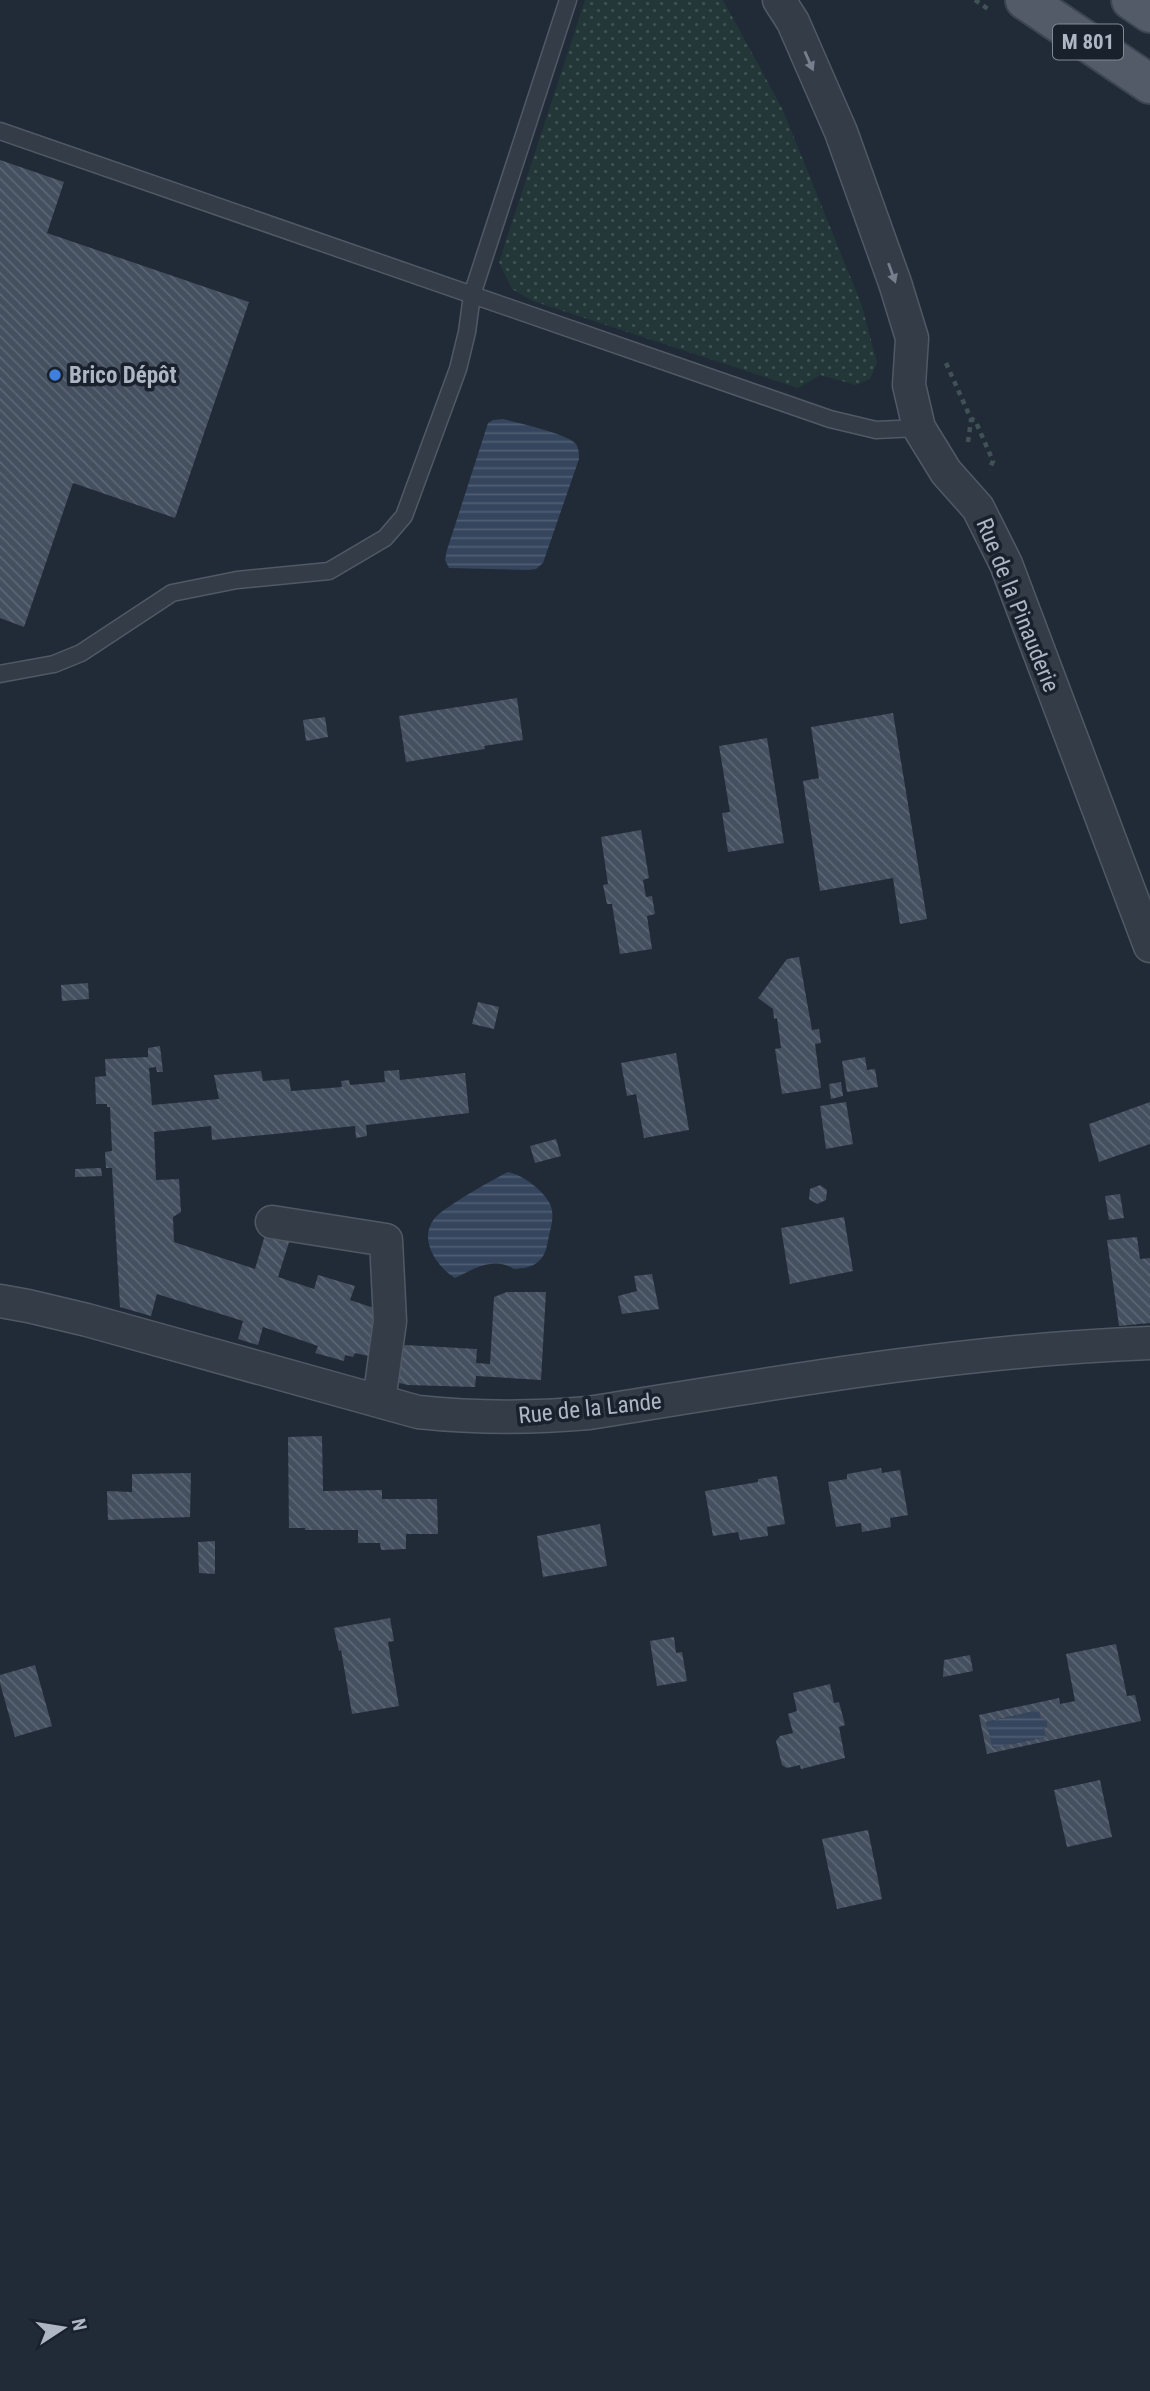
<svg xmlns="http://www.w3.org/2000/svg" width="1150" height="2391" font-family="'Roboto Condensed',sans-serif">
<defs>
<pattern id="grass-dots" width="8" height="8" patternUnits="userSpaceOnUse" patternTransform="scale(1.75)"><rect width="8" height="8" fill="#233739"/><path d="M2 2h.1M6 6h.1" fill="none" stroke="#405254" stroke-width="1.8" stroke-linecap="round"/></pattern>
<pattern id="water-rules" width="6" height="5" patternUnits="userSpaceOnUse" patternTransform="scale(1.75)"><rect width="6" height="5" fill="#35455e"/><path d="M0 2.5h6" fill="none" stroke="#505e73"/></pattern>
<pattern id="building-back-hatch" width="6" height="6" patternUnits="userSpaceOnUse" patternTransform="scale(1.75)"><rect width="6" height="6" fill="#444f5f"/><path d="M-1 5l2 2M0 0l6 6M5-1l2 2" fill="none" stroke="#5c6674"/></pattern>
</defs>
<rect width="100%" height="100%" fill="#212a37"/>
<!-- grass -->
<path fill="url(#grass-dots)" d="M585,0H723L782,108L862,306L877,363L870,379L856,385L820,375L798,388L533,301L512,289L499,262Z"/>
<!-- water -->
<path fill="url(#water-rules)" d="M503,419C518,423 564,433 575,443C579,447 579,454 579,459L543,563L536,569L529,570L449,568L445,560L447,550L488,423L493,420Z
M508,1172C523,1175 543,1190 550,1204C555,1215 551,1226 549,1236C547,1245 546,1255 539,1261C532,1268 523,1268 514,1269C493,1256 474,1269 455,1278C437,1267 418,1240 434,1219C442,1208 494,1179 508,1172Z
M1039,1710L1047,1721V1727L1043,1729L1046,1737L993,1748L986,1722Z"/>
<!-- building -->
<path fill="url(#building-back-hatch)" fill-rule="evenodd" d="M0,160L64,182L47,233L249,302L175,518L73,483L24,627L0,618Z
M517,698L523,740L484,746L485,749L406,762L399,716Z
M893,713L927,919L900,924L893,878L820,891L803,781L819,778L811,727Z
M325,717L328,737L306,741L303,720Z
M767,738L784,843L728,852L722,813L730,812L719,746Z
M641,830L649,878L643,880L646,897L652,896L655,914L647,916L652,949L620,954L612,904H607L603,885L608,884L601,837Z
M799,957L812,1030L819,1029L821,1043L815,1044L821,1088L782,1094L775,1049L781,1048L777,1018L774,1019L773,1009L758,998L787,959Z
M88,983L89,999L62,1001L61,985Z
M478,1002L499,1007L494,1029L472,1024Z
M160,1046L163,1072H157L156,1067L149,1068L152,1105L219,1099L214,1075L261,1071L263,1081L289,1079L291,1091L342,1087L341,1081L349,1080L350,1085L385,1082L384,1071L399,1070L400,1080L465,1073L469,1113L366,1125L367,1136L356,1138L355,1126L212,1140L211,1126L154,1132L156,1180L179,1179L181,1212L173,1217L174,1242L255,1269L265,1235L290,1239L278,1277L314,1289L318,1275L355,1286L350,1300L380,1310L373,1357L355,1353L353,1357L345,1355L344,1361L315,1353L318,1346L263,1327L258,1345L238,1339L243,1321L157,1294L151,1316L120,1307L112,1168H106L105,1152L112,1151L110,1107H107V1104H96L95,1077L106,1076L105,1059L148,1057V1048Z
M676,1053L689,1130L644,1138L636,1094L627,1096L621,1063Z
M865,1057L867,1070L875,1069L878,1087L847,1092L842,1061Z
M841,1082L843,1096L831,1099L829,1084Z
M846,1102L853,1144L826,1149L820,1106Z
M1150,1102V1144L1099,1162L1089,1124Z
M556,1139L561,1156L535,1163L530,1146Z
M101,1168L102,1176L75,1177V1169Z
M820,1185L827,1190L826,1200L817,1204L809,1199L810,1189Z
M1120,1194L1124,1218L1109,1220L1105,1196Z
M844,1217L853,1271L790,1284L781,1228Z
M1137,1237L1140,1259L1150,1258V1323L1119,1326L1107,1240Z
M652,1274L659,1309L622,1314L618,1296L637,1291L634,1276Z
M507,1292H546L541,1380L476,1376L475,1387L408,1385L395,1382L399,1351L405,1345L477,1349L476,1363L490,1364L494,1297Z
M322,1436L323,1491L382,1490V1499H437L438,1534H406V1549L381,1550L380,1543H358V1530H305V1528H289L288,1437Z
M881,1468L882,1473L900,1470L908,1515L890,1518L891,1527L862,1532L861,1523L836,1527L828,1482L847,1479V1474Z
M191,1473L190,1517L108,1520L107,1491L132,1492V1474Z
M777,1476L785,1524L767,1527L768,1536L740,1540L738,1532L713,1536L705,1491L758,1482V1479Z
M600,1524L607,1566L543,1577L537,1536Z
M215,1541V1574L199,1573L198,1542Z
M390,1618L394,1641L388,1642L399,1706L352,1714L341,1650L339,1651L334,1628Z
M674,1637L676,1653L682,1652L687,1681L657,1686L650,1641Z
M1116,1644L1127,1696L1135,1695L1141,1721L987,1754L979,1715L1059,1698L1060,1704L1075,1701L1066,1654ZM1039,1710L1041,1718L1047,1721V1727L1043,1729L1046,1737L993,1748L986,1722Z
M970,1655L973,1671L943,1677L944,1660Z
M35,1665L52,1726L15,1737L0,1683V1675Z
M830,1684L834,1703L839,1702L845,1725L839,1727L845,1758L801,1769L800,1765L787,1768L782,1765L776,1741L780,1736L793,1733L788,1714L797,1711L793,1693Z
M1100,1780L1112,1837L1067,1847L1054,1790Z
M868,1830L882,1899L837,1909L822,1839Z"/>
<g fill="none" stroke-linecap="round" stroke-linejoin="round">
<defs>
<path id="service" d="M0,131L830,419L876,430L919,428
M0,674L54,664L81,653L172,593L237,580L329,571L385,538L404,516L458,369L467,332L472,295L568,0"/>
<path id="minor" d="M779,0L793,22L841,132L895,283L912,338L909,385L919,428L946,472L978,508L1006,564L1150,946
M272,1222L386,1240L390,1321L379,1401
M0,1301L28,1306L87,1320L418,1412C475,1418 532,1418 589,1413C775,1383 962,1350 1150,1343"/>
<path id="primary" d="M1025,0L1150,84
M1131,0L1150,13"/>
</defs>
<!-- service casing -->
<use href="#service" stroke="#515965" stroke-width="19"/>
<!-- minor casing -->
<use href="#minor" stroke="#515965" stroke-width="35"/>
<!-- primary casing -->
<use href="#primary" stroke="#3d4551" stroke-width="42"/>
<!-- path -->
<path stroke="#405255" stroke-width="4.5" stroke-dasharray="5 5" stroke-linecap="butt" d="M975,0L988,9
M946,363L971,419L975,420L993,461L989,470
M968,442L971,420"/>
<!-- service -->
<use href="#service" stroke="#343c47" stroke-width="16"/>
<!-- minor -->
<use href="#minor" stroke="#343c47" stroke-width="32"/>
<!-- primary -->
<use href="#primary" stroke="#525b67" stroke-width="38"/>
</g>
<!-- one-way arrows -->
<defs><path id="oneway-solid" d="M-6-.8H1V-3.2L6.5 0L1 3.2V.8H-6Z" transform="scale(1.75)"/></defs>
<g fill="#777f8c">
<use href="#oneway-solid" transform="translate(809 61) rotate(66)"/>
<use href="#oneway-solid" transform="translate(892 273) rotate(70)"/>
</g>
<!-- markers -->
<circle fill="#3f7fe0" stroke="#19212c" stroke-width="2.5" cx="55" cy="375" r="7"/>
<g text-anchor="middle" stroke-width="7" stroke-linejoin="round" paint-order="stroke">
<!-- shield labels -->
<rect fill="#19212c" stroke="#818996" stroke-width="2" x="1053" y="24.5" width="70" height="35" rx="5"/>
<g font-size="21" font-weight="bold" fill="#aeb6c4">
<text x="1088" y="49">M 801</text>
</g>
<!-- poi labels -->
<g font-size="23" font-weight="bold" fill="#aeb6c4" stroke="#19212c" text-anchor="start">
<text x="69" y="383">Brico Dépôt</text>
</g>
<!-- street labels -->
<g font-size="23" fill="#aeb6c4" stroke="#19212c">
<text transform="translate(1018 605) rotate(68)" y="8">Rue de la Pinauderie</text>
<text transform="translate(590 1408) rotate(-6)" y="8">Rue de la Lande</text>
</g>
</g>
<!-- north arrow -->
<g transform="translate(63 2328) rotate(78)" stroke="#19212c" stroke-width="5" paint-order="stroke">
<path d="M0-5L12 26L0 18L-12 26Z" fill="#aeb6c4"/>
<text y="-10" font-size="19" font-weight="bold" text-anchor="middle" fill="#aeb6c4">N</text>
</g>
</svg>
